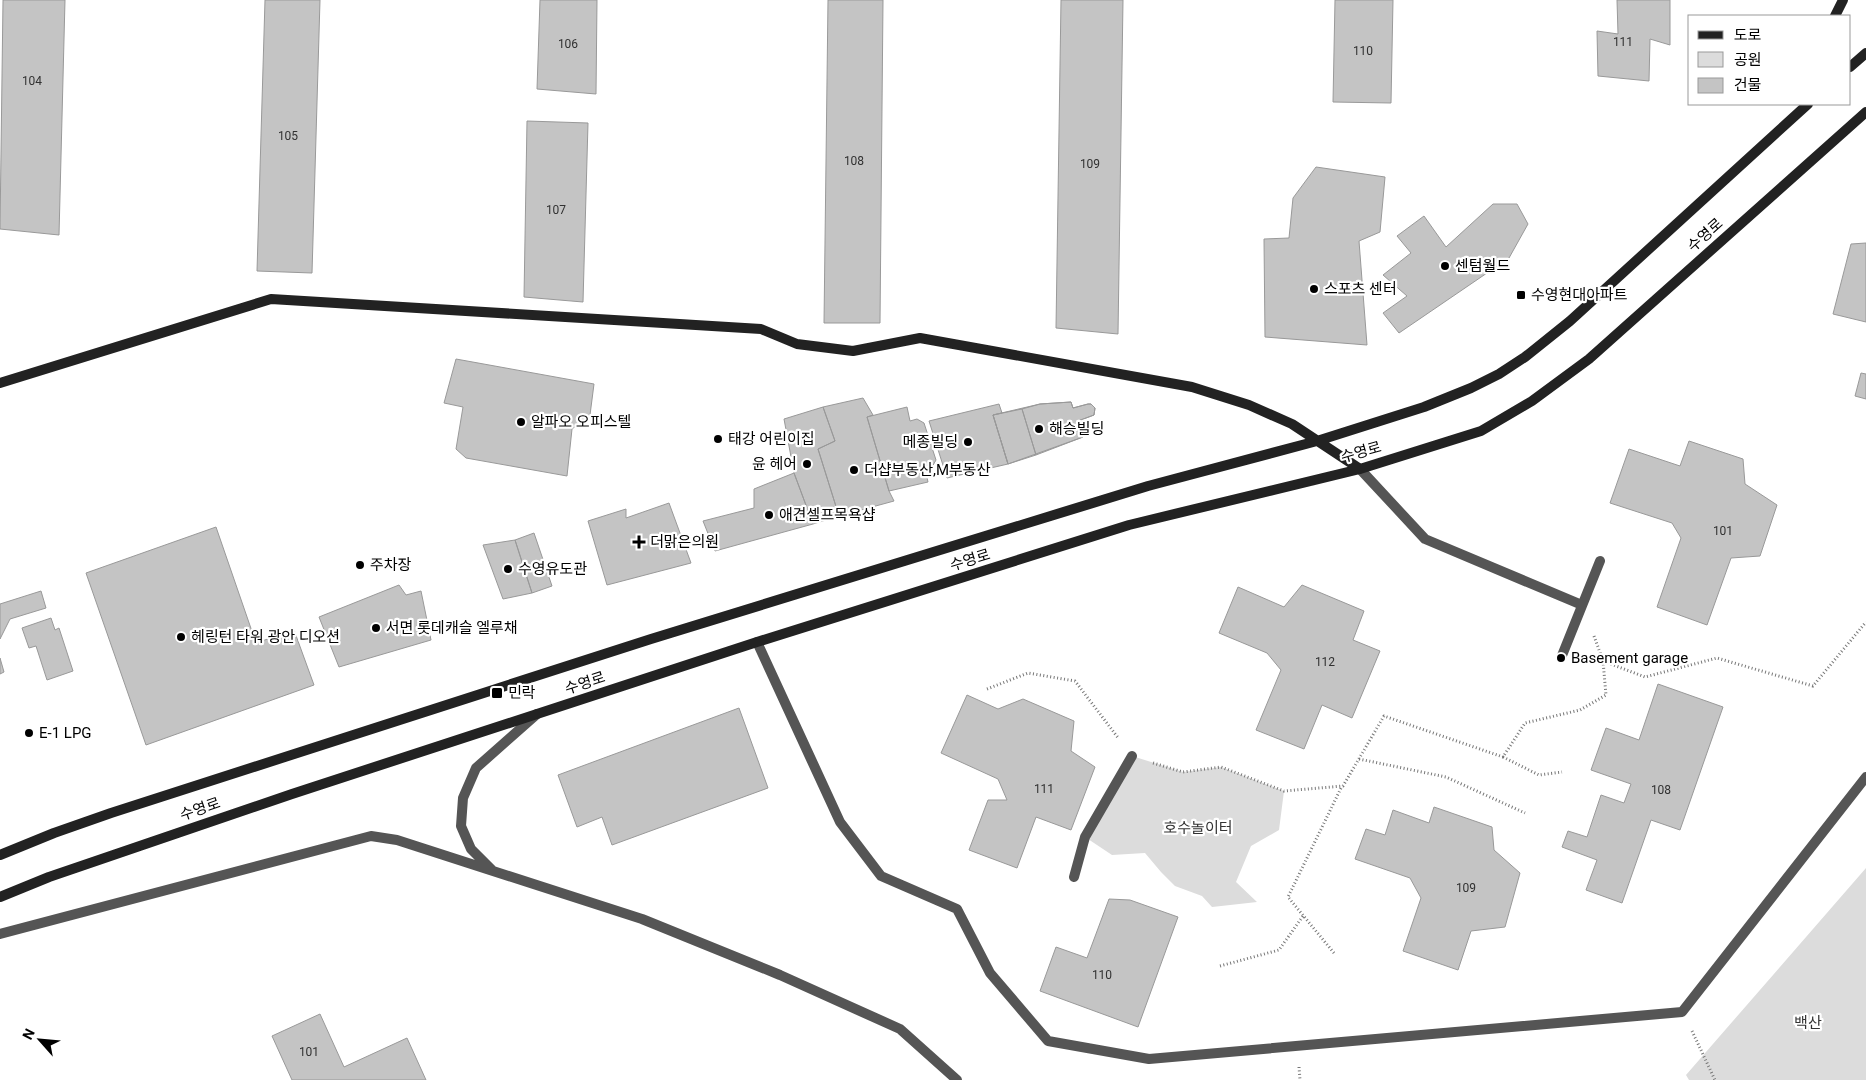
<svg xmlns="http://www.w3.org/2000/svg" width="1866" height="1080" font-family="Roboto,'Noto Sans KR',sans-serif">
<rect width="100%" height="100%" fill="#fff"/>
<!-- green -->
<path fill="#dcdcdc" d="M1132,756L1183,772L1221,767L1284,791L1279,830L1251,846L1236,882L1257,902L1212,907L1202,896L1175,886L1161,872L1145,853L1112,855L1085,837Z
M1866,868V1080H1689L1686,1075Z"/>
<!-- building -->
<path fill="#c4c4c4" stroke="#999" d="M3,0H65L59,235L0,229Z
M265,0H320L312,273L257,271Z
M540,0H597L596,94L537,89Z
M828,0H883L880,323H824Z
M1061,0H1123L1118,334L1056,328Z
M1335,0H1393L1391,103L1333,102Z
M1617,0H1670V45L1650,39L1649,81L1598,76L1597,31L1618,34Z
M527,121L588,123L583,302L524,297Z
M1316,167L1385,177L1380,232L1359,241L1367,345L1265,337L1264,239L1289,238L1293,198Z
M1493,204H1517L1528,224L1509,258L1399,333L1383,313L1407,296L1383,275L1411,253L1397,236L1424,216L1446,247Z
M1866,243V322L1833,314L1851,244Z
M456,359L594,384L590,415L572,429L567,476L466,458L456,449L463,407L444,403Z
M1861,373L1866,374V399L1855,396Z
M863,398L873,415L867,417L889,491L894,501L839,516L818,449L835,441L823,407Z
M1071,402L1073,408L1088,404H1091L1095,408L1094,415L1078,421L1083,437L1036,455L1022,409L1040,404Z
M1071,402L1073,408L1088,404H1091L1095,408L1094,415L1078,421L1083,437L1008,464L993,415L1040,404Z
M999,404L1002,413L993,415L1008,464L947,478L929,421Z
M823,407L835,441L818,449L839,516L813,524L794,473L784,419Z
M907,407L910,421L917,419L924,423L936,460L932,467L925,469L928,482L889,491L867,417Z
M1022,409L1036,455L1008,464L993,415Z
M1689,441L1743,459L1745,484L1777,505L1760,556L1731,558L1707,625L1657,607L1681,538L1672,523L1610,503L1629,449L1680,466Z
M794,473L813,524L715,551L703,521L754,508V489Z
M669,503L691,563L607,585L588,521L626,509V518Z
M216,527L256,643L294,630L314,685L146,745L86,573Z
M534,533L552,586L532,593L515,540Z
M515,540L532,593L503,599L483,545Z
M399,585L406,595L421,591L431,640L339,667L319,617Z
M1302,585L1364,611L1353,640L1380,651L1352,718L1322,705L1304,749L1256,730L1281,670L1267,653L1219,633L1238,587L1284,607Z
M41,591L46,608L10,619L0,639V604Z
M51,618L55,630L59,628L73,671L47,680L36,646L29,648L22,628Z
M0,658L4,672L0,674Z
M1658,684L1723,707L1680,830L1651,820L1622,903L1586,890L1597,860L1562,847L1568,831L1587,837L1601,795L1624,803L1631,784L1591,770L1606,728L1639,740Z
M967,695L998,709L1023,699L1074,721L1071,751L1095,767L1071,830L1036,817L1017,868L969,850L988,800H1007L998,779L941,753Z
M739,708L768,788L612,845L602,817L577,827L558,775Z
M1434,807L1492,827L1494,850L1520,873L1505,927L1471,931L1458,970L1403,951L1421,898L1410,878L1355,859L1366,829L1385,835L1393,810L1429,823Z
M1109,899L1130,900L1178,917L1138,1027L1040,991L1056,947L1087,958Z
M320,1014L344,1067L407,1038L426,1080H292L272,1036Z"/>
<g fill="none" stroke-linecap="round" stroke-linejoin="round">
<!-- path -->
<path stroke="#777" stroke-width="3" stroke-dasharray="1 2.5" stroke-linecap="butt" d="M1594,636L1603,661L1645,677L1717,658L1813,686L1866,622
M987,689L1028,673L1075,681L1119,739
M1503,757L1539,775L1562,772
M1359,759L1446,777L1525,813
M1153,763L1183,772L1221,767L1284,791L1343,786L1384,716L1503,757L1525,723L1580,710L1606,695L1603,661
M1334,953L1288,897L1342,786
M1220,966L1279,950L1303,916
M1692,1031L1715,1080
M1299,1067L1300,1080"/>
<!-- lane -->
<path stroke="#555" stroke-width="10" d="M1360,469L1425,539L1582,605
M757,642L840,822L881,876L957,909L990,973L1048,1041L1149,1059L1682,1012L1866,777
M1561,658L1600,561
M492,870L471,849L461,826L463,798L476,768L537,714
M0,934L371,836L397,840L642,919L780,975L900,1029L957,1080"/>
<!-- street -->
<path stroke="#555" stroke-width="10" d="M1074,877L1085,837L1132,756"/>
<!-- secondary -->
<path stroke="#222" stroke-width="10" d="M1835,16L1843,0
M1850,67L1866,53
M0,383L271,299L761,329L797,344L853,351L920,338L1192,387L1249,405L1292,424L1360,469
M0,855L54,833L111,813L651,639L1148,486L1317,441L1424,407L1471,388L1499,374L1525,357L1570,321L1808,104
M0,897L49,877L292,794L757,642L1129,525L1360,469L1481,431L1532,401L1589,359L1866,112"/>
</g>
<!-- markers -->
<g fill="#000" stroke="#fff" stroke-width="2">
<circle cx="1445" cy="266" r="5"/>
<circle cx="1314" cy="289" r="5"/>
<rect x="1516" y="290" width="10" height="10" rx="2.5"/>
<circle cx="521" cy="422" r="5"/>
<circle cx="1039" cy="429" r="5"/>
<circle cx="718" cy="439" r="5"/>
<circle cx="968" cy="442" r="5"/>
<circle cx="807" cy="464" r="5"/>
<circle cx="854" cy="470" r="5"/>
<circle cx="769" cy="515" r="5"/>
<path d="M636.5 534.5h5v5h5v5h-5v5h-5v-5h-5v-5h5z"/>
<circle cx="360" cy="565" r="5"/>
<circle cx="508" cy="569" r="5"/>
<circle cx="376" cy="628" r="5"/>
<circle cx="181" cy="637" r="5"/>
<circle cx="1561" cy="658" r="5"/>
<rect x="491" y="687" width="12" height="12" rx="2.5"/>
<circle cx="29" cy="733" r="5"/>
</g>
<g text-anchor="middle" stroke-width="4.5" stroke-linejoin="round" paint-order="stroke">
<!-- number labels -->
<g font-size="12" fill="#313131">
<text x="1623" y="46">111</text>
<text x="568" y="48">106</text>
<text x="1363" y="55">110</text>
<text x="32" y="85">104</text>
<text x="288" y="140">105</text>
<text x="854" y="165">108</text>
<text x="1090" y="168">109</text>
<text x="556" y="214">107</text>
<text x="1723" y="535">101</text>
<text x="1325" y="666">112</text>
<text x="1044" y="793">111</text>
<text x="1661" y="794">108</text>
<text x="1466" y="892">109</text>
<text x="1102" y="979">110</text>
<text x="309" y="1056">101</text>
</g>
<!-- street labels -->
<g font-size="15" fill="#000" stroke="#fff">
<text transform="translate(1705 235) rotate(-42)" y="5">수영로</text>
<text transform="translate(1361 452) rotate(-16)" y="5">수영로</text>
<text transform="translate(970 560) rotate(-17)" y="5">수영로</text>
<text transform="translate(585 683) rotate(-18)" y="5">수영로</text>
<text transform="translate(200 809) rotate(-19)" y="5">수영로</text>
</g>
<!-- poi labels -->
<g font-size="15" fill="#000" stroke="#fff" text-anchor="start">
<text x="1455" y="271">센텀월드</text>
<text x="1324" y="294">스포츠 센터</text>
<text x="1531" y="300">수영현대아파트</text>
<text x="531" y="427">알파오 오피스텔</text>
<text x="1049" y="434">해승빌딩</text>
<text x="728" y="444">태강 어린이집</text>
<text x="958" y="447" text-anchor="end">메종빌딩</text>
<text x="797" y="469" text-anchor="end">윤 헤어</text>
<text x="864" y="475">더샵부동산,M부동산</text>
<text x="779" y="520">애견셀프목욕샵</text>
<text x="650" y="547">더맑은의원</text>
<text x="370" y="570">주차장</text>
<text x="518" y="574">수영유도관</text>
<text x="386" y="633">서면 롯데캐슬 엘루채</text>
<text x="191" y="642">헤링턴 타워 광안 디오션</text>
<text x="1571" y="663">Basement garage</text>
<text x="508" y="698">민락</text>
<text x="39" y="738">E-1 LPG</text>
</g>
<!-- park labels -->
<g font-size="15" fill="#333" stroke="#fff">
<text x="1198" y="833">호수놀이터</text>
<text x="1808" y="1028">백산</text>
</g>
</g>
<!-- legend -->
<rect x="1688" y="15" width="162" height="90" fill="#ffffff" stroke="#999999"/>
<rect x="1698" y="31" width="25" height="8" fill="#222222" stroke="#999999"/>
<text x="1734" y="40" font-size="15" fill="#000000">도로</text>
<rect x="1698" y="52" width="25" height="15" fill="#dcdcdc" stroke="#999999"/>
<text x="1734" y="65" font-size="15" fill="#000000">공원</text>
<rect x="1698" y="78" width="25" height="15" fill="#c4c4c4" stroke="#999999"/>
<text x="1734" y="90" font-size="15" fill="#000000">건물</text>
<!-- north arrow -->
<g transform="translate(40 1040) rotate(297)" stroke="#ffffff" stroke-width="4" paint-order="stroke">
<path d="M0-4L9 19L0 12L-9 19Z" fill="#000000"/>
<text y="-8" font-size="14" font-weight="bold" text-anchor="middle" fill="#000000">N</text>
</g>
</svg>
